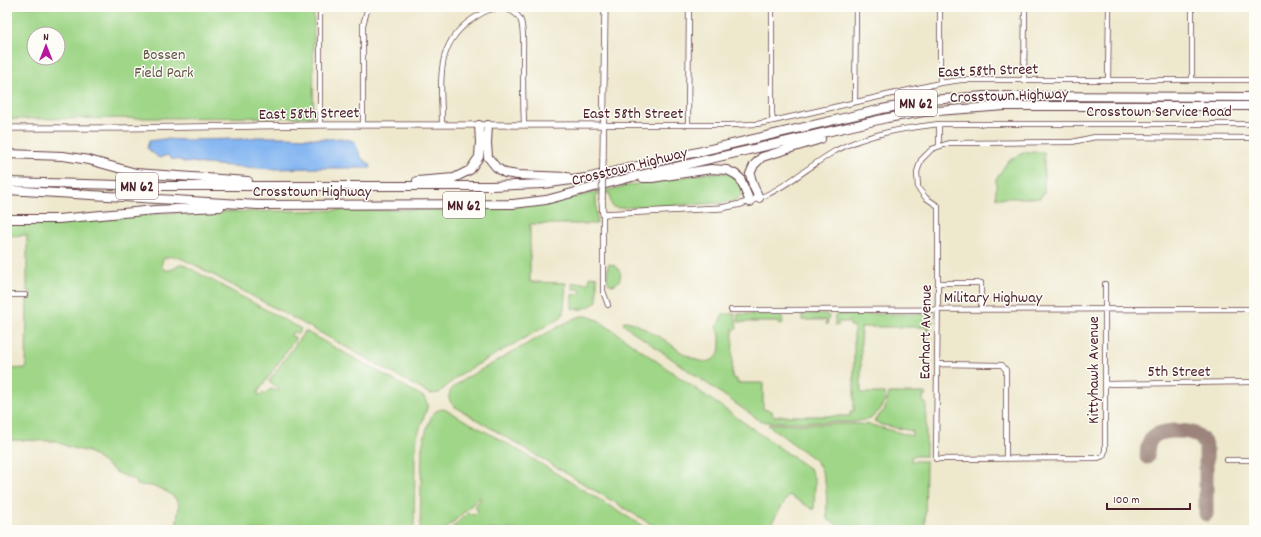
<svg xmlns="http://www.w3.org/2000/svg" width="1261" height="537" font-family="Dekko,sans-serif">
<rect width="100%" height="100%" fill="#fdfcf7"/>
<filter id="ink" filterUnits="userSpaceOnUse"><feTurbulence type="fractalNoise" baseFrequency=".025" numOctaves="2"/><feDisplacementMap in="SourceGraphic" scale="8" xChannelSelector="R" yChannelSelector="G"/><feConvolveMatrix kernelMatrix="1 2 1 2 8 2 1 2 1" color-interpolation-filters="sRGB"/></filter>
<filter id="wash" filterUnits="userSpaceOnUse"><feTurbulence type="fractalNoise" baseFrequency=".012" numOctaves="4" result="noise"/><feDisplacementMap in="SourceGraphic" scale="16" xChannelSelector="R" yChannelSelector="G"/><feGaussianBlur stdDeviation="0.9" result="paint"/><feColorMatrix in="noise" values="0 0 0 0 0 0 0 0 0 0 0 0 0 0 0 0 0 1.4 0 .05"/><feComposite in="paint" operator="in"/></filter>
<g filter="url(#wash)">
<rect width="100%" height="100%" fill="#eee8cd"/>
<!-- green -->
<path fill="#9fd687" stroke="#747a59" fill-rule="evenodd" d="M7,7H314L313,117L7,119ZM34,34H58V58H34Z
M1025,152H1044V193L1040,198H996V179L1008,161Z
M708,173H727L737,179L743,190C740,201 731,202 721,203L618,208L613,207C610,202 610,198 610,193L596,195L597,224H530V282L566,283L564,308L563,314L560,318L459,375L439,393L430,394L321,333L191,263C182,259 173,253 163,259L161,266L165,270C172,271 175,268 180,264L184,265L301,329L298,334L294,332L291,334V336L295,337V339L258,392V394L260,395L263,393L267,392L271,389L278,391L279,388L270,383L269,381L305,331L424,397L428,405L417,437L415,451L414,530H176L179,505C176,495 160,487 150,486C145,485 141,486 137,485L136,481L116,472L89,452L69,447L55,441L7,440V369L26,368L27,299L30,298L31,291H27V235L7,236V221L215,211L216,212L499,208L523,206L562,200L631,185Z
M610,264C621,267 625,279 614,285L609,284L607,280L608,265Z
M590,276L597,277V301C591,307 581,311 573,309L572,307V295L581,293L580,289H573L572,283H589Z
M723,314H735L737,329H733L732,378L737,379V383H763V409L772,411L773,416H850V411H854V326H850V322H838V326L835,325V316L837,314H929L932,316L933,321L931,324H928V342H927V327H861V393H885V400L880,410L870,419L854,422H767L759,420L625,326L623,323L624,321C633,321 639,326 647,330C653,334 660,336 666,341C674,346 682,354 692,358C705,365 720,362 720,345C720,337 721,333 716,328Z
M738,314H779L782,317L783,323L780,326L779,322H738Z
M802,314H826L829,316L827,325L826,324V320H802Z
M581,316H588L598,320L810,469L814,478L815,482L814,510L789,495L767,530H669L661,526L659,529L454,406C449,402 447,396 451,390C458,381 479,371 490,365C517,349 545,334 573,319Z
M889,393H926V396H923V403H926V456H912L911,460V461H926L925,530H846L827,519C826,498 829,476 815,460L768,425L770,424H859L871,425L912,436L913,431L882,425L874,421L885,409Z
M443,409L446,410L510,445L649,530H450L467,513L474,515L478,511L475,507L481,498L480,497L445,530H420L422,448C424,439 428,420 434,413C436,410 440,410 443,409Z"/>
<!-- water -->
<path fill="#84b6f1" stroke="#676a8e" d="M257,137H286L329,139L341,138L354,141L362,159L370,164L371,168H319L272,169L203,164L193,162L186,163L179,160L171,159L168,155L159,158L147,148L149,141L163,139L184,140L241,139Z"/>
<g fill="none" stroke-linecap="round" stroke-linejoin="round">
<!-- taxiway -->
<path stroke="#9c847c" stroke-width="15" d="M1147,457C1147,436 1155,432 1175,431C1189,431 1201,432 1206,447V514"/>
</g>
</g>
<g filter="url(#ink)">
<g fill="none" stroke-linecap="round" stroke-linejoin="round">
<defs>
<path id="minor" d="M772,7V114L773,121
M1024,80L1025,7
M1108,80L1109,7
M1192,80V7
M940,83V7
M855,102L856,7
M939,124V146
M320,125V7
M363,125V25L368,7
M442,125C442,82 433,44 474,18C482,13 490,8 499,8C508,8 518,13 521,21C524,32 523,44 523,55C523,78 523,101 524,124
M604,125H729L757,124L773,121L940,83L961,80H1254
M688,125L689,7
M759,198C787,187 809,166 835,151C867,134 904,128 939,124H1254
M603,214V291L608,305
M938,283H981V309
M1105,284V451L1103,456L1098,458L936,459L938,283V206L926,198L918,188L917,172L921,160L932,149L949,143L1072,142L1095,137L1254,138
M7,295H25
M731,310L1254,309
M937,364L1002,365L1006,370V459
M1105,384L1254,382
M1227,460H1254"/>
<path id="tertiary" d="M7,128H122L320,125H604
M603,159L605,7
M602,200L603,214L721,208L741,204L759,198"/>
<path id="motorway" d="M488,125L487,143L488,157L496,167L505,173L518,175L567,177
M7,154L63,156L89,160L136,173L248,181
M643,178H652L711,169L727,170L735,174L740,178L750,202
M417,181L454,178L470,170L479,157L480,142L479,125
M7,182L158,186H491L543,184L586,178L882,109L931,100L985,96L1254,97
M7,190L258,205L513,204L546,200L632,177L887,118L924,112L1005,106H1254
M759,198L753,185L750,174L754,165L762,157L821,139
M7,219H58L155,210L220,207"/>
</defs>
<!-- minor casing -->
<use href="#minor" stroke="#633d43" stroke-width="6"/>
<!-- tertiary casing -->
<use href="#tertiary" stroke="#633d43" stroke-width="7"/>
<!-- motorway casing -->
<use href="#motorway" stroke="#633d43" stroke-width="10"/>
<!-- minor -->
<use href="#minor" stroke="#fff" stroke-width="4.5"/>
<!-- tertiary -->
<use href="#tertiary" stroke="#fff" stroke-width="5.5"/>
<!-- motorway -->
<use href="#motorway" stroke="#fff" stroke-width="8"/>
<defs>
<path id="tertiary-bridge" d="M602,200L603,159"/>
</defs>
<!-- tertiary-bridge casing -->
<use href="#tertiary-bridge" stroke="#633d43" stroke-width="7" stroke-linecap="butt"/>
<!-- tertiary-bridge -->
<use href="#tertiary-bridge" stroke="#fff" stroke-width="5.5"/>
</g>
</g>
<g text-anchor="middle" stroke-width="3" stroke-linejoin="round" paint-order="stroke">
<!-- shield labels -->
<g fill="#fdfcf7" stroke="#806168" stroke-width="1">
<rect x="895" y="90" width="42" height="26" rx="3"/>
<rect x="116" y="173" width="42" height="26" rx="3"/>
<rect x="443" y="192" width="42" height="26" rx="3"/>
</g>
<g font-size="15" font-weight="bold" fill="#4a1f2b">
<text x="916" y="108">MN 62</text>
<text x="137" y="191">MN 62</text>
<text x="464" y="210">MN 62</text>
</g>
<!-- park labels -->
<g font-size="16" fill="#645647" stroke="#fdfcf7">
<text x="164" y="59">Bossen<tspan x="164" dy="18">Field Park</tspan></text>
</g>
<!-- street labels -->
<g font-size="16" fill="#4a1f2b" stroke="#fdfcf7">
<text transform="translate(988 69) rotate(-2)" y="6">East 58th Street</text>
<text transform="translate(1009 94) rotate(-2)" y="6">Crosstown Highway</text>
<text x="1159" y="116">Crosstown Service Road</text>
<text transform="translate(309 112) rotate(-1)" y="6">East 58th Street</text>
<text x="633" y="118">East 58th Street</text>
<text transform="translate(629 165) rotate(-14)" y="6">Crosstown Highway</text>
<text x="312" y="196">Crosstown Highway</text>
<text x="993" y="302">Military Highway</text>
<text transform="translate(924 332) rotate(-89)" y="6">Earhart Avenue</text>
<text transform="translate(1092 370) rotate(-90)" y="6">Kittyhawk Avenue</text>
<text x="1179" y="376">5th Street</text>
</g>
</g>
<!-- margin -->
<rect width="1261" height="537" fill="none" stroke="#fdfcf7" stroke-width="24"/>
<!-- north arrow -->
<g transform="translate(46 46)"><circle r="19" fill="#fdfcf7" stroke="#b5a4a5"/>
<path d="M0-3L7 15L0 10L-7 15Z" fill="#b5179e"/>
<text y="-6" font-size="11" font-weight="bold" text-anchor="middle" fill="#4a1f2b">N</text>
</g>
<!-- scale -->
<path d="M1107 503v6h83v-6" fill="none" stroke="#4a1f2b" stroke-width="2"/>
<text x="1113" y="503" font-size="12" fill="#4a1f2b" stroke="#fdfcf7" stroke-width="3" paint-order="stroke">100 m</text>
</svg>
